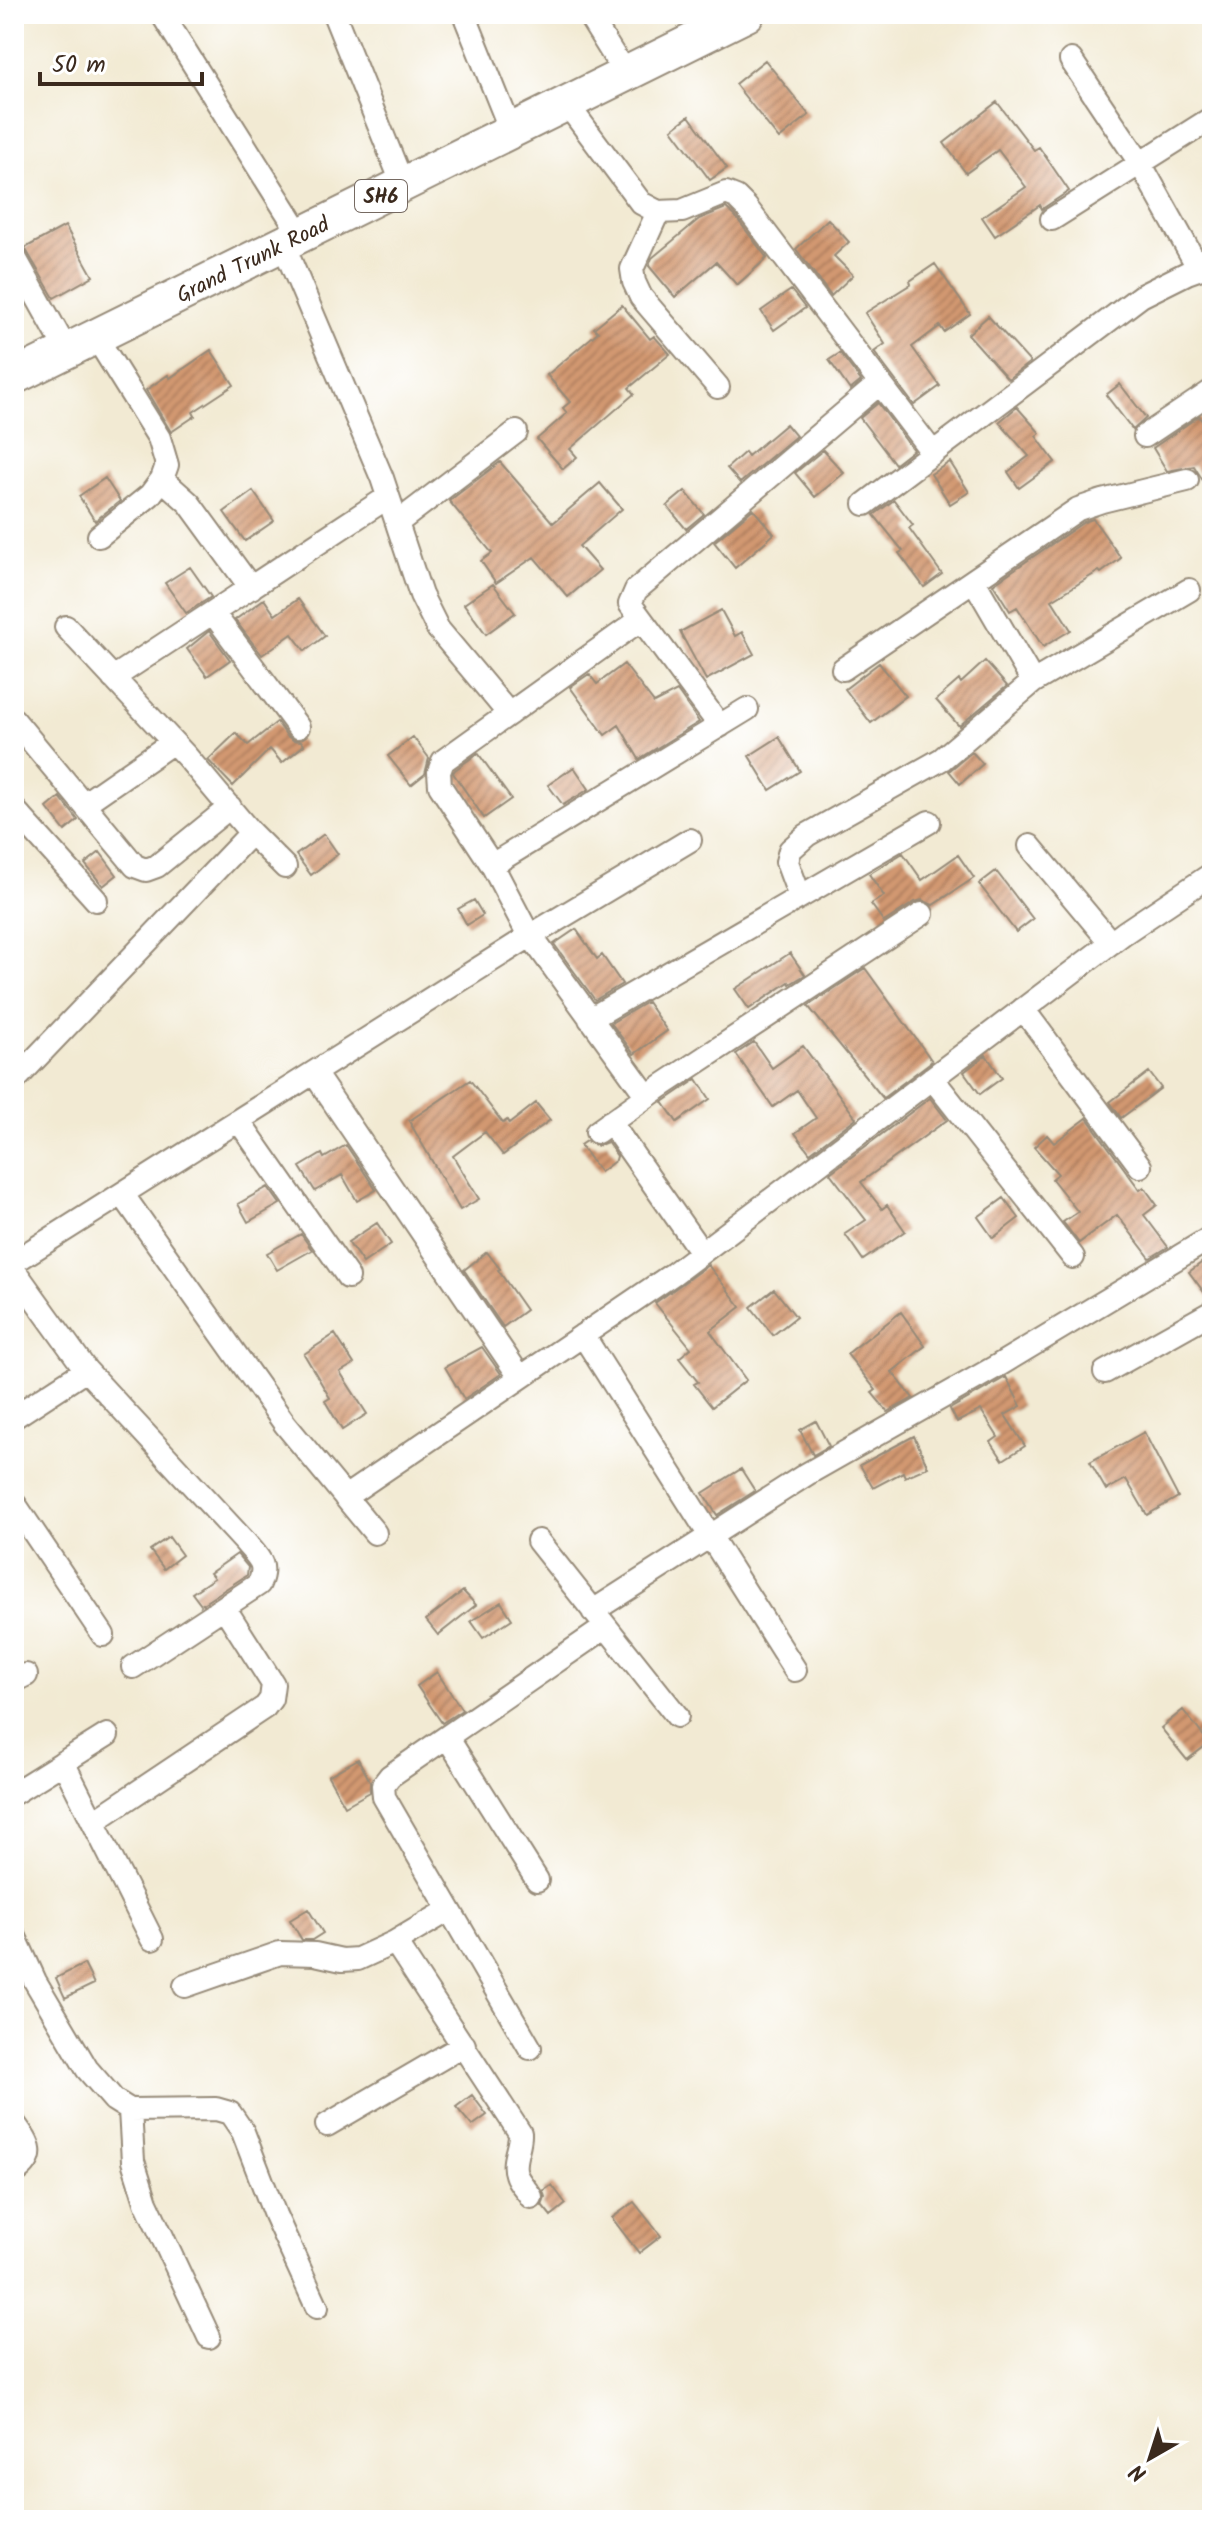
<svg xmlns="http://www.w3.org/2000/svg" width="1226" height="2534" font-family="Kalam,sans-serif">
<defs>
<pattern id="building-hatch" width="6" height="6" patternUnits="userSpaceOnUse" patternTransform="scale(2)"><rect width="6" height="6" fill="#d29871"/><path d="M-1 1l2-2M0 6l6-6M5 7l2-2" fill="none" stroke="#ac7c5c"/></pattern>
</defs>
<rect width="100%" height="100%" fill="#fff"/>
<filter id="ink" filterUnits="userSpaceOnUse"><feTurbulence type="fractalNoise" baseFrequency=".0125" numOctaves="2"/><feDisplacementMap in="SourceGraphic" scale="16" xChannelSelector="R" yChannelSelector="G"/><feConvolveMatrix kernelMatrix="1 2 1 2 8 2 1 2 1" color-interpolation-filters="sRGB"/></filter>
<filter id="wash" filterUnits="userSpaceOnUse"><feTurbulence type="fractalNoise" baseFrequency=".006" numOctaves="4" result="noise"/><feDisplacementMap in="SourceGraphic" scale="32" xChannelSelector="R" yChannelSelector="G"/><feGaussianBlur stdDeviation="1.8" result="paint"/><feColorMatrix in="noise" values="0 0 0 0 0 0 0 0 0 0 0 0 0 0 0 0 0 1.4 0 .05"/><feComposite in="paint" operator="in"/></filter>
<g filter="url(#wash)">
<rect width="100%" height="100%" fill="#f2ead3"/>
<g id="blocks">
<!-- building -->
<path fill="url(#building-hatch)" d="M765,60L809,115L779,139L735,84Z
M997,102L1034,150L1039,147L1069,191L1042,209L1040,205L995,236L982,217L1026,187L998,150L966,173L944,143Z
M689,116L727,168L710,180L672,129Z
M726,208L735,216L767,258L737,285L716,262L675,297L649,266L652,258L699,219Z
M828,219L849,242L834,256L853,275L831,296L796,249Z
M65,226L93,276L54,298L25,248Z
M935,264L970,314L944,332L940,326L912,347L940,386L914,405L874,352L885,344L865,313L911,284L910,281Z
M791,290L805,308L774,330L761,311Z
M622,305L650,339L654,336L670,354L629,388L634,394L570,449L577,457L563,469L537,439L567,413L563,408L570,402L547,375L598,332L594,328Z
M988,316L1030,362L1008,379L968,334Z
M211,350L234,385L193,412L195,416L171,432L146,390L168,375L170,378Z
M840,353L861,381L850,390L829,360Z
M1120,384L1146,418L1133,430L1106,395Z
M878,403L913,450L895,464L860,418Z
M1017,407L1040,433L1036,436L1055,462L1019,488L1008,472L1029,456L999,422Z
M1199,416L1212,437V495L1194,466L1167,471L1153,448Z
M786,424L796,436L740,483L727,468L745,452L748,456Z
M823,450L844,473L815,497L795,473Z
M500,462L553,523L600,483L622,509L579,546L600,570L568,597L534,557L496,583L481,561L492,553L449,501Z
M950,462L969,492L950,504L931,474Z
M105,478L120,501L95,521L79,496Z
M253,491L274,521L245,541L224,512Z
M685,491L704,514L686,529L667,506Z
M894,500L913,525L909,528L942,574L924,587L899,553L903,551L874,515Z
M753,509L774,534L735,568L714,542Z
M1093,519L1121,558L1101,573L1099,571L1052,600L1071,630L1043,647L1017,607L1010,611L993,584L1084,522Z
M190,567L211,597L186,613L165,583Z
M493,584L515,613L486,634L464,604Z
M264,599L275,615L298,599L325,636L305,651L292,634L262,655L235,620Z
M721,610L735,636L742,632L754,654L706,680L680,632Z
M209,631L230,660L207,676L187,649Z
M985,661L1007,686L959,726L936,700L959,680L961,683Z
M879,663L906,696L871,723L845,689Z
M624,664L654,703L677,691L699,722L639,759L619,725L605,735L570,687L589,674L597,684Z
M277,722L287,736L293,740L301,741L304,745L282,763L270,749L233,786L208,760L236,733L248,745Z
M413,737L429,758L425,774L411,785L388,756Z
M779,737L800,771L770,790L749,756Z
M972,752L983,764L960,784L949,771Z
M478,753L511,799L484,818L453,773L455,770Z
M574,767L589,789L563,805L548,785Z
M60,797L78,820L65,831L47,808Z
M324,834L338,854L311,875L296,855Z
M100,852L117,875L103,886L85,864Z
M903,853L922,880L958,855L974,878L933,905L922,900L915,902L884,922L871,904L884,896L869,874Z
M996,871L1033,919L1016,932L979,884Z
M474,900L483,915L467,925L458,909Z
M576,929L597,959L602,955L622,984L595,1000L554,944Z
M790,953L805,975L790,984L789,982L749,1009L735,989Z
M865,968L932,1061L883,1098L808,1006Z
M647,1002L667,1031L634,1054L611,1023Z
M754,1042L772,1068L803,1046L856,1118L810,1153L795,1133L816,1118L797,1090L773,1107L736,1054Z
M986,1055L1002,1078L980,1094L964,1072Z
M1149,1072L1161,1088L1121,1118L1110,1102Z
M697,1079L710,1099L677,1122L663,1102Z
M470,1080L503,1123L507,1120L509,1124L536,1103L550,1120L503,1155L485,1132L453,1156L479,1199L460,1210L409,1121Z
M930,1098L947,1120L861,1182L882,1209L887,1205L905,1231L863,1260L845,1234L866,1220L830,1173Z
M1087,1118L1140,1190L1144,1187L1157,1205L1144,1215L1168,1247L1150,1258L1117,1215L1079,1243L1063,1222L1078,1212L1052,1179L1058,1174L1034,1147L1047,1135L1054,1143Z
M586,1141L598,1146L607,1142L617,1156L616,1160L600,1172L580,1145Z
M346,1145L376,1190L357,1201L342,1175L315,1191L300,1167L322,1154L324,1158Z
M268,1187L280,1204L248,1222L238,1204Z
M1004,1198L1019,1218L993,1238L978,1217Z
M377,1223L391,1244L363,1263L348,1242Z
M301,1234L312,1250L277,1270L267,1253Z
M487,1252L500,1269L498,1270L526,1310L503,1327L464,1270Z
M1212,1255V1298L1209,1299L1189,1272Z
M708,1265L741,1307L710,1331L746,1380L712,1407L694,1384L698,1382L679,1358L691,1348L655,1303Z
M774,1289L796,1317L773,1335L751,1307Z
M901,1312L925,1346L892,1372L913,1398L888,1412L872,1393L876,1390L847,1354Z
M335,1334L354,1364L340,1372L367,1414L342,1430L325,1401L330,1398L304,1354Z
M482,1347L501,1374L464,1399L445,1367Z
M1006,1377L1021,1406L1005,1415L1025,1446L1003,1460L991,1442L998,1437L981,1410L957,1422L950,1409Z
M816,1421L829,1446L813,1455L800,1430Z
M1144,1432L1178,1497L1147,1515L1126,1479L1106,1490L1090,1462Z
M914,1436L928,1467L905,1477L903,1472L873,1488L860,1465Z
M741,1469L755,1491L717,1515L703,1493Z
M169,1537L182,1555L164,1569L150,1550Z
M237,1554L248,1567L247,1575L201,1605L192,1593L214,1578L210,1573Z
M463,1591L476,1605L438,1635L426,1620Z
M501,1602L512,1619L483,1638L471,1621Z
M437,1672L462,1710L442,1723L417,1686Z
M1183,1710L1209,1743L1187,1760L1161,1728Z
M358,1759L370,1781V1792L345,1806L328,1776Z
M308,1909L323,1933L312,1940H302L290,1920Z
M84,1964L94,1984L65,1998L56,1978Z
M472,2095L487,2115L472,2126L456,2107Z
M552,2185L566,2204L551,2216L542,2205L545,2197L543,2191Z
M634,2202L661,2236L639,2253L612,2218Z"/>
</g>
</g>
<g filter="url(#ink)">
<use href="#blocks" fill-opacity="0" stroke="#968a78" stroke-width="2"/>
<g fill="none" stroke-linecap="round" stroke-linejoin="round">
<defs>
<path id="street" d="M162,14L301,235
M334,14L403,185
M464,14L511,131
M588,14L626,75
M1071,60L1140,163L1199,269
M567,104L641,203L658,212L682,211L726,193L736,197L746,207L933,453
M658,212L632,269L634,282L641,297L718,387
M1052,219L1212,118
M283,244L382,478L421,595L438,629L509,714
M14,256L67,351
M96,337L159,438L167,465L162,479L150,495L99,536
M1145,436L1212,391
M162,479L189,503L251,588
M865,504L1141,296L1187,273L1212,264
M397,523L516,432
M974,581L1033,682
M213,613L298,727
M640,620L443,761L439,772L440,786L492,865L525,928L647,1096
M66,627L187,757L251,833L285,867
M843,669L1078,509L1102,501L1187,480
M113,678L388,497
M14,720L135,866L146,870L157,866L230,807
M720,726L630,604L636,590L880,383
M85,803L173,742
M14,809L96,900
M1030,846L1111,943
M492,865L747,709
M800,897L787,862L790,850L807,835L942,759L1033,682L1189,590
M1023,1009L1140,1166
M590,1019L929,822
M314,1073L520,1377
M932,1078L1073,1257
M14,1081L251,833
M239,1121L348,1277
M610,1122L701,1252
M597,1132L660,1087L922,914
M123,1195L285,1424L375,1533
M14,1262L530,936L690,840
M14,1270L86,1370L245,1542C258,1558 268,1563 259,1584L133,1667
M583,1335L795,1670
M1105,1372L1212,1312
M14,1417L86,1370
M345,1497L673,1274L1124,933L1212,874
M14,1503L103,1635
M538,1541L677,1716
M593,1611L807,1474L999,1365L1212,1237
M14,1681L26,1675
M447,1737L537,1880
M63,1762L152,1939
M14,1793L107,1735
M93,1822L265,1707L271,1699L273,1684L224,1607
M14,1935L35,1981L87,2069L114,2100L130,2110L216,2109L230,2113L243,2132L275,2215L317,2307
M395,1942L520,2133C521,2146 511,2161 516,2174C518,2182 527,2190 531,2197
M185,1986L280,1953L315,1954L342,1960L358,1959L395,1942L449,1910
M530,2048L384,1797L383,1785L390,1776L606,1627
M130,2110L133,2161L146,2202L209,2337
M14,2123C28,2143 40,2156 14,2173
M327,2125L464,2045"/>
<g id="primary">
<path id="s1" d="M14,377L747,14"/>
</g>
</defs>
<!-- street casing -->
<use href="#street" stroke="#968a78" stroke-width="26"/>
<!-- primary casing -->
<use href="#primary" stroke="#968a78" stroke-width="38"/>
<!-- street -->
<use href="#street" stroke="#fff" stroke-width="22"/>
<!-- primary -->
<use href="#primary" stroke="#fff" stroke-width="34"/>
</g>
</g>
<g text-anchor="middle" stroke-width="7" stroke-linejoin="round" paint-order="stroke">
<!-- shield labels -->
<rect fill="#fff" stroke="#766a62" stroke-width="2" x="355" y="180" width="52" height="32" rx="6"/>
<g font-size="20" font-weight="bold" fill="#3b2a1e">
<text x="381" y="203">SH6</text>
</g>
<!-- street labels -->
<g font-size="22" fill="#3b2a1e" stroke="#fff">
<text dy="8" stroke="none"><textPath href="#s1" startOffset="266">Grand Trunk Road</textPath></text>
</g>
</g>
<!-- margin -->
<rect width="1226" height="2534" fill="none" stroke="#fff" stroke-width="48"/>
<!-- north arrow -->
<g transform="translate(1150 2458) rotate(219)" stroke="#ffffff" stroke-width="6" paint-order="stroke">
<path d="M0-6L14 30L0 20L-14 30Z" fill="#3b2a1e"/>
<text y="-12" font-size="22" font-weight="bold" text-anchor="middle" fill="#3b2a1e">N</text>
</g>
<!-- scale -->
<path d="M40 72v12h162v-12" fill="none" stroke="#3b2a1e" stroke-width="4"/>
<text x="52" y="72" font-size="24" fill="#3b2a1e" stroke="#ffffff" stroke-width="6" paint-order="stroke">50 m</text>
</svg>
